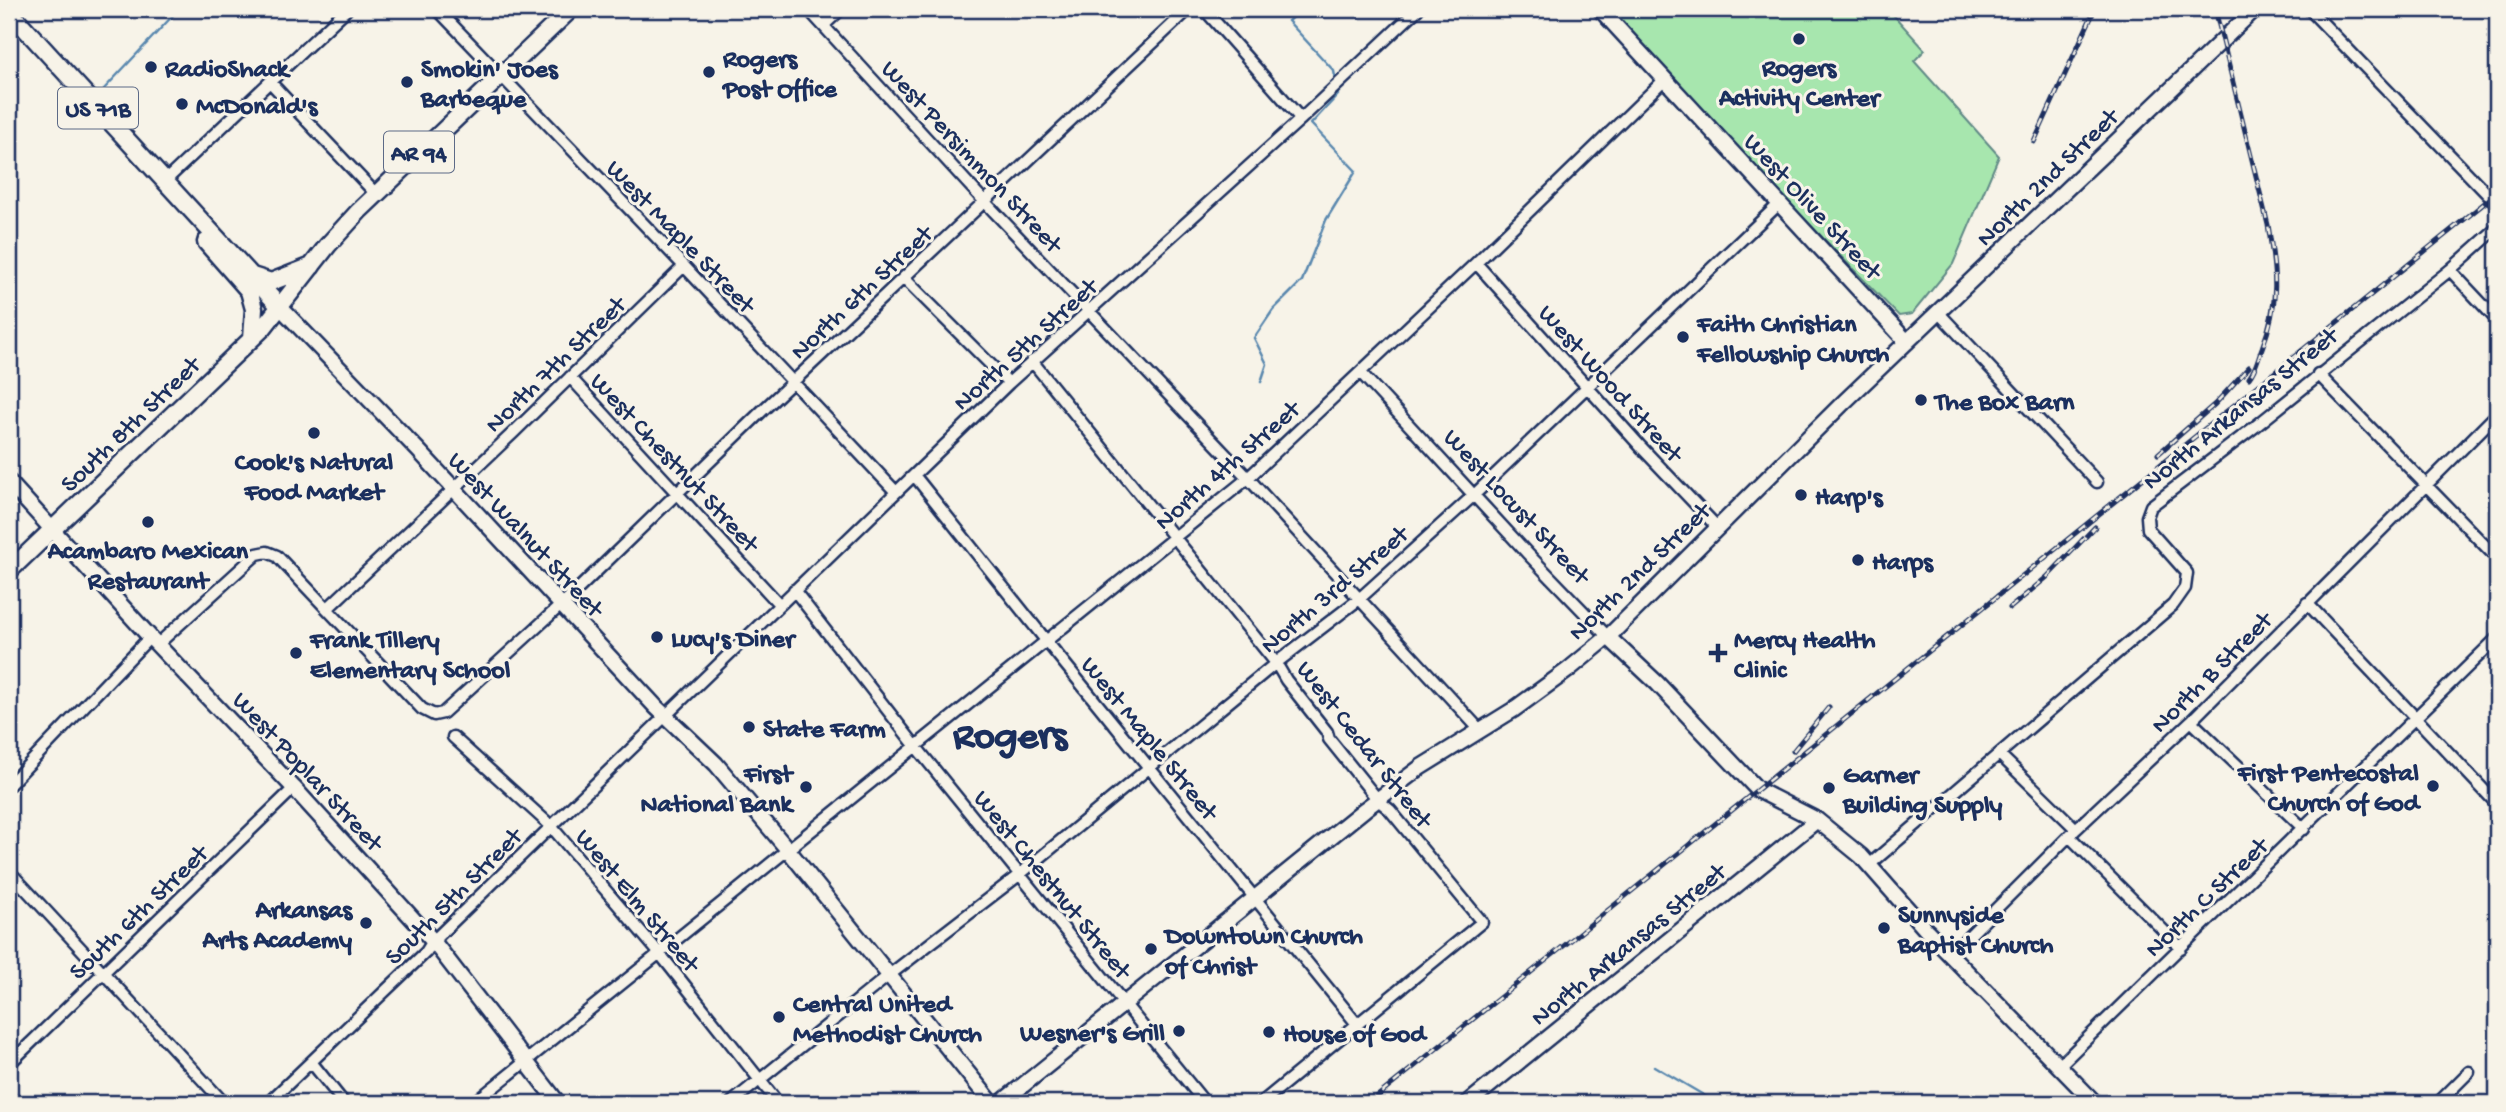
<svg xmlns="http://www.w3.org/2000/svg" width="2506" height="1112" font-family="'Gochi Hand',sans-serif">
<rect width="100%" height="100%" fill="#f7f3e8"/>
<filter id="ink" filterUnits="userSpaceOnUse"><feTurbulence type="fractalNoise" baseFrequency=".0143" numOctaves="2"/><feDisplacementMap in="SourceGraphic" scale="14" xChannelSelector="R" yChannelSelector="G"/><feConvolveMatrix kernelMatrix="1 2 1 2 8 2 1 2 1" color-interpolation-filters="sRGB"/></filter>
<g filter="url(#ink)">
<!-- green -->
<path fill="#a7e6ae" stroke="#618a86" stroke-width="2" d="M1600,9H1888L1925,50L1914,61L1999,156L1953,264L1912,314L1899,316Z"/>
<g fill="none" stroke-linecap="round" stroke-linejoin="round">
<!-- stream -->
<path stroke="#5987ae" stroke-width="2.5" d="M1301,9L1288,21L1334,71L1336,82
M104,89L179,9
M1261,382L1267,364L1254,338L1273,310L1302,281L1326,220L1356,171L1311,124L1338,95L1337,88
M1654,1066L1717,1103"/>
<defs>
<path id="street" d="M437,9L684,266L896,492
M808,9L984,201L1248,478L1480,730
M1204,9L1301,119
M2309,9L2497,204
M824,25L841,9
M270,82L376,194
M165,181L347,9
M1476,263L1641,447L1718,528
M2450,270L2497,320
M904,278L1009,383
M1938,312L2097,482
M1032,361L1276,663L1286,680L1327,732L1329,739L1378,800L1390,810L1482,922L1261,1103
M1361,373L1528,554L1608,637
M2318,374L2497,558
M570,377L779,604
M914,475L1052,648L1357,1024
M794,590L917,748L1205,1103
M2307,603L2497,804
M328,608L513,433L684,266
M158,644L257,554L267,552L277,556L422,709L434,715L443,713L572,595L763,410L1189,9
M2191,721L2304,829
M453,737L550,825L660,954L778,1103
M1999,754L2076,829
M9,785L150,637
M2070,837L2181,948
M1868,866L2173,605L2185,588L2187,573L2148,529L2147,517L2151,506L2256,426L2450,270L2497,228
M9,871L224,1103
M1950,955L2076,829L2191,721L2497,414
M312,1063L344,1103
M9,1064L294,788
M2060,1065L2497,638
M9,1097L15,1103
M268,1103L426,952L433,941L1009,383L1301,119L1418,9
M474,1103L1248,478L1476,263L1665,79
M731,1103L888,976L1019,875L1276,663L1358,600L1474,495L1779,204
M2438,1103L2469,1072"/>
<path id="secondary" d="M1600,9L1907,342
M281,308L418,450L656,707L716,764L789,851L992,1103
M9,482L150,637L294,788L433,941L558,1103
M1608,637L1657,683L1758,790L1817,820L1861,856L1927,931L2095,1103
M1001,1103L1365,809L1421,767L1513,710L1568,670L1608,637L1842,404L2255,9
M1468,1103L1817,820"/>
<path id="primary" d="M9,11L281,308
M206,242L249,291L254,309L252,338
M252,276L271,282L312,266
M9,571L263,328L328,245L359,211L571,9"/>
</defs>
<!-- street casing -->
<use href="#street" stroke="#1b2f5e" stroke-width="15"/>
<!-- secondary casing -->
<use href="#secondary" stroke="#1b2f5e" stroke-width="19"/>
<!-- primary casing -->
<use href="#primary" stroke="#1b2f5e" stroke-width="21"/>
<!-- street -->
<use href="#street" stroke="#f7f3e8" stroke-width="10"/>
<!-- secondary -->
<use href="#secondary" stroke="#f7f3e8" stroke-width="14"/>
<!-- primary -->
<use href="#primary" stroke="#f7f3e8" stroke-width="16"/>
<defs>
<path id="rail" d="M2215,9L2268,225C2276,272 2280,302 2262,348C2258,358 2256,369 2249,378
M2034,142L2095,9
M2158,454L2215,404L2249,367
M2010,608L2047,577L2095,527
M1793,751L1829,707
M1369,1103L2497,193"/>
</defs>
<!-- rail casing -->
<use href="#rail" stroke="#1b2f5e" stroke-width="5"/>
<!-- rail -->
<use href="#rail" stroke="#f7f3e8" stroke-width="2.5" stroke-dasharray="8" stroke-linecap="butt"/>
</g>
</g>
<!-- markers -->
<g fill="#1b2f5e" stroke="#f7f3e8" stroke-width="2.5">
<circle cx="1799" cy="39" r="7"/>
<circle cx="151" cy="67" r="7"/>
<circle cx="709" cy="72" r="7"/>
<circle cx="407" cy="82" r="7"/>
<circle cx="182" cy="104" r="7"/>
<circle cx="1683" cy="337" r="7"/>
<circle cx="1921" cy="400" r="7"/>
<circle cx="314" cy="433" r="7"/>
<circle cx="1801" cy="495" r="7"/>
<circle cx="148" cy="522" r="7"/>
<circle cx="1858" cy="560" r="7"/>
<circle cx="657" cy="637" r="7"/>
<circle cx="296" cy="653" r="7"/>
<path d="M1714.5 642.5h7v7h7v7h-7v7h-7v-7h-7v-7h7z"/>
<circle cx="749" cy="727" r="7"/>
<circle cx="2433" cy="786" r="7"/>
<circle cx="806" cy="787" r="7"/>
<circle cx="1829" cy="788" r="7"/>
<circle cx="366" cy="923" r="7"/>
<circle cx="1884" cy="928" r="7"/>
<circle cx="1151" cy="949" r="7"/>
<circle cx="779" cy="1017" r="7"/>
<circle cx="1179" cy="1031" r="7"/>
<circle cx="1269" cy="1032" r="7"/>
</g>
<g text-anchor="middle" stroke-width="6" stroke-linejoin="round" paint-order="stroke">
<!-- shield labels -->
<g fill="#f7f3e8" stroke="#5d6a87" stroke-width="2">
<rect x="58" y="87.5" width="80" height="41" rx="5"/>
<rect x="384" y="131.5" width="70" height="41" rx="5"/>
</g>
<g font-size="24" font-weight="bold" fill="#1b2f5e">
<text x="98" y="116">US 71B</text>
<text x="419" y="160">AR 94</text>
</g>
<!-- poi labels -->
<g font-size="26" font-weight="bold" fill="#1b2f5e" stroke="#f7f3e8" text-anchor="start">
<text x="723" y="66">Rogers<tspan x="723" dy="30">Post Office</tspan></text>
<text x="1799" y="75" text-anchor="middle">Rogers<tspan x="1799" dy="30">Activity Center</tspan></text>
<text x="165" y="76">RadioShack</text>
<text x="421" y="76">Smokin' Joes<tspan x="421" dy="30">Barbeque</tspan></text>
<text x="196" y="113">McDonald's</text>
<text x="1697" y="331">Faith Christian<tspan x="1697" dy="30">Fellowship Church</tspan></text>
<text x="1935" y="409">The Box Barn</text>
<text x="314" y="469" text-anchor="middle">Cook's Natural<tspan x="314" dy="30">Food Market</tspan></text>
<text x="1815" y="504">Harp's</text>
<text x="148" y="558" text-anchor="middle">Acambaro Mexican<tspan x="148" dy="30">Restaurant</tspan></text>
<text x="1872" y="569">Harps</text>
<text x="671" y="646">Lucy's Diner</text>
<text x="310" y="647">Frank Tillery<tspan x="310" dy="30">Elementary School</tspan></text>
<text x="1734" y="647">Mercy Health<tspan x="1734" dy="30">Clinic</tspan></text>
<text x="763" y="736">State Farm</text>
<text x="2419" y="780" text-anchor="end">First Pentecostal<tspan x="2419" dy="30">Church of God</tspan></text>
<text x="792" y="781" text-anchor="end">First<tspan x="792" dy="30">National Bank</tspan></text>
<text x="1843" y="782">Garner<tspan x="1843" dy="30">Building Supply</tspan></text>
<text x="352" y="917" text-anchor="end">Arkansas<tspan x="352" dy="30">Arts Academy</tspan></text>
<text x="1898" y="922">Sunnyside<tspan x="1898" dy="30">Baptist Church</tspan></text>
<text x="1165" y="943">Downtown Church<tspan x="1165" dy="30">of Christ</tspan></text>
<text x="793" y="1011">Central United<tspan x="793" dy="30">Methodist Church</tspan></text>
<text x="1165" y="1040" text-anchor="end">Wesner's Grill</text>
<text x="1283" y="1041">House of God</text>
</g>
<!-- street labels -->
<g font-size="26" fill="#1b2f5e" stroke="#f7f3e8">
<text transform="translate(973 155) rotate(47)" y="9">West Persimmon Street</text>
<text transform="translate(2046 176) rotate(-44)" y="9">North 2nd Street</text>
<text transform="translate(1814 205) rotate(47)" y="9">West Olive Street</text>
<text transform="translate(682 235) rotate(46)" y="9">West Maple Street</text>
<text transform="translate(860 291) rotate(-43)" y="9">North 6th Street</text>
<text transform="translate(1024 343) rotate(-42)" y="9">North 5th Street</text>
<text transform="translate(554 363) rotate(-44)" y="9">North 7th Street</text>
<text transform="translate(1612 382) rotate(48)" y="9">West Wood Street</text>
<text transform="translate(2239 407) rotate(-39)" y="9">North Arkansas Street</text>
<text transform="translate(129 423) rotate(-44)" y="9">South 8th Street</text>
<text transform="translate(676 461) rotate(47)" y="9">West Chestnut Street</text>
<text transform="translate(1226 464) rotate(-41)" y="9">North 4th Street</text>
<text transform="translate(1518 505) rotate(47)" y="9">West Locust Street</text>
<text transform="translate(527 533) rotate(47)" y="9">West Walnut Street</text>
<text transform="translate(1638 570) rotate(-44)" y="9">North 2nd Street</text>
<text transform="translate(1333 588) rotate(-40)" y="9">North 3rd Street</text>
<text transform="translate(2210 671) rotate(-45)" y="9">North B Street</text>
<text transform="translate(1151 737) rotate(51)" y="9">West Maple Street</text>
<text transform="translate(1366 743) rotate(52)" y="9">West Cedar Street</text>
<text transform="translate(309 770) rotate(47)" y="9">West Poplar Street</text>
<text transform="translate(1054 883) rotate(51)" y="9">West Chestnut Street</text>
<text transform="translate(452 895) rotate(-45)" y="9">South 5th Street</text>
<text transform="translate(2205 896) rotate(-44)" y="9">North C Street</text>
<text transform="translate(639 899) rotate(50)" y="9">West Elm Street</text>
<text transform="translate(137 911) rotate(-44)" y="9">South 6th Street</text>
<text transform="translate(1627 943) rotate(-39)" y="9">North Arkansas Street</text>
</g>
<!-- town labels -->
<g font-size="40" font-weight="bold" fill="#1b2f5e" stroke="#f7f3e8">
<text x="1010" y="746">Rogers</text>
</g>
</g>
<!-- margin -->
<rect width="2506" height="1112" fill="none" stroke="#f7f3e8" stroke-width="35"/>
<rect x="18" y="18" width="2471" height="1077" fill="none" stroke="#1b2f5e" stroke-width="2.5" filter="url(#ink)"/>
</svg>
